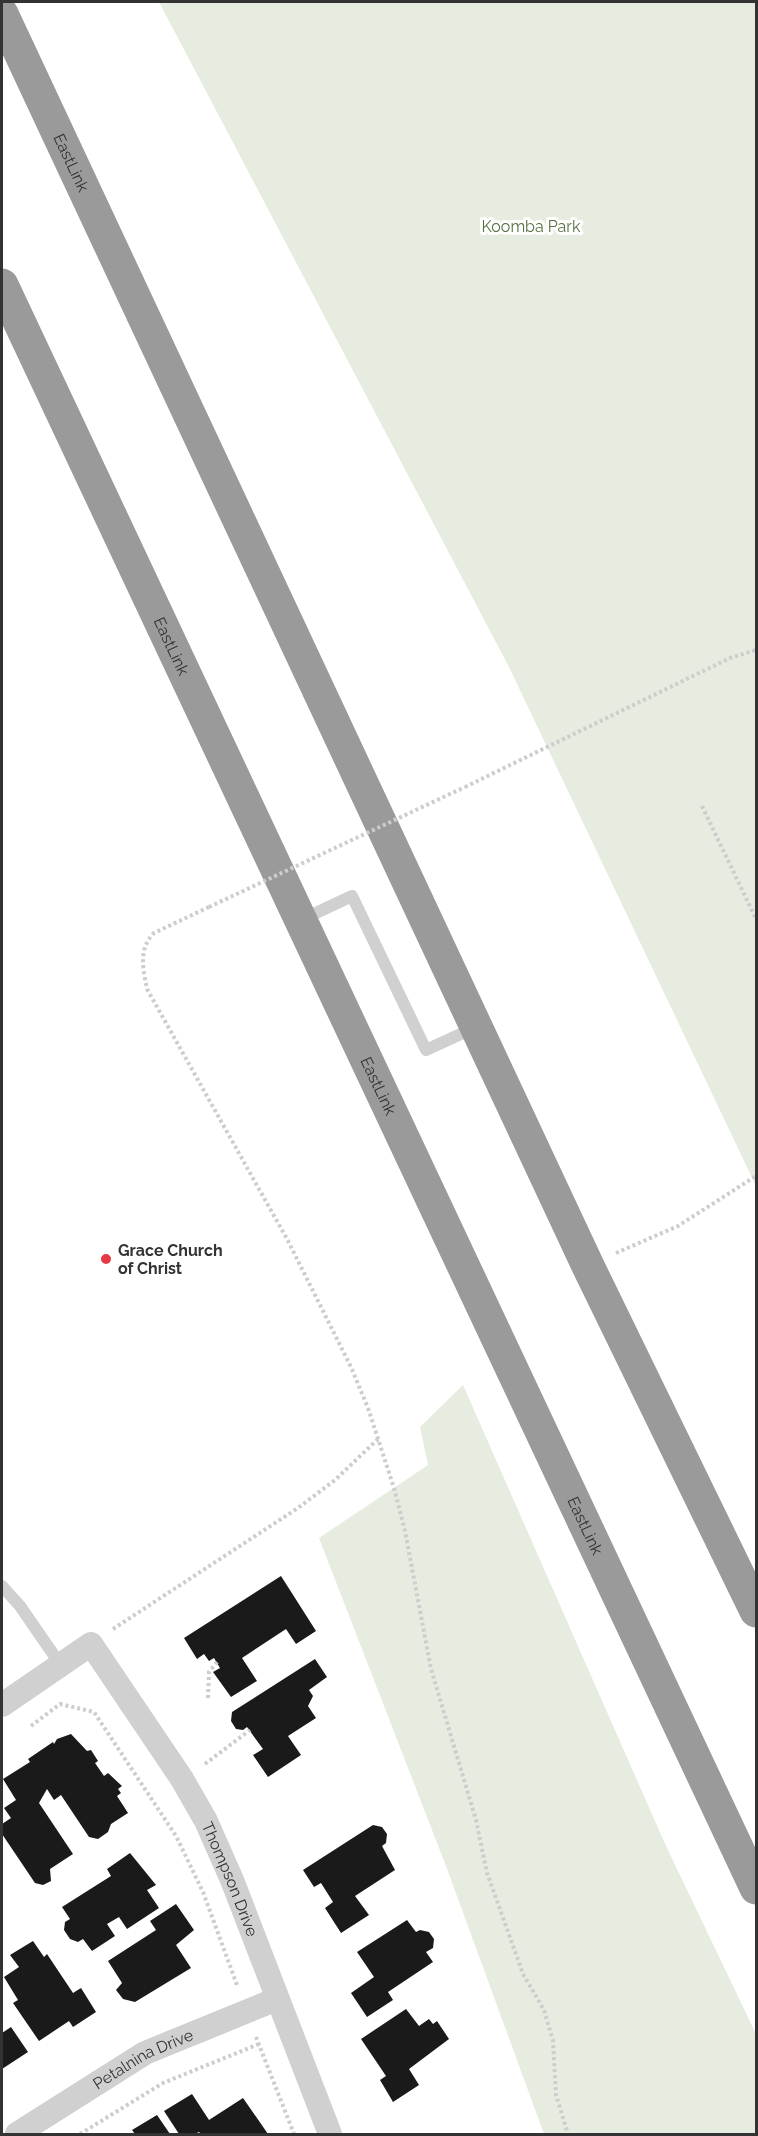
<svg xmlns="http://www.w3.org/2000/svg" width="758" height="2136" font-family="Raleway,sans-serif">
<rect width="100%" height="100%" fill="#fff"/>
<!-- green -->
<path fill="#e6ecdf" d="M159,2H756V1186L509,667Z
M463,1385L666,1846L756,2034V2134H544L446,1866L319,1538L428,1465L420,1427Z"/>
<!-- building -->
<path fill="#1a1a1a" d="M281,1576L316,1631L296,1644L286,1629L242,1658L257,1681L231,1697L213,1672L220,1668L214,1658L209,1661L204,1654L197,1659L184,1638Z
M315,1659L327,1677L309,1690L313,1696L308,1706L316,1718L288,1736L301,1755L268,1777L253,1755L263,1749L247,1727L243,1730L236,1729L231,1721L232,1712Z
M71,1734L87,1751L91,1750L98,1761L95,1763L104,1776L108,1773L122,1786L118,1789L121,1793L117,1796L128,1813L111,1824L108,1832L98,1839L89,1837L61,1795L54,1800L47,1789L39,1803L73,1854L50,1869L51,1881L43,1885L35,1883L2,1834V1824L11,1818L4,1808L16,1800L3,1779L30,1762L28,1759L53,1742L54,1744L57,1739Z
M373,1825L382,1827L387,1834L386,1843L382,1846L395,1870L355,1896L369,1915L341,1933L325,1908L333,1902L321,1883L314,1887L303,1870Z
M130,1853L156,1885L147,1890L159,1908L127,1929L119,1917L107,1924L115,1936L92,1951L83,1939L78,1942L70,1939L64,1930L65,1922L70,1919L62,1907L111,1876L107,1869Z
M176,1904L194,1930L176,1945L191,1968L135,2002L123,1999L116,1990L122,1983L108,1961L156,1930L150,1921Z
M407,1920L416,1932L420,1930L429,1932L434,1939L433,1948L426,1952L433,1962L388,1992L393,2000L367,2017L351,1993L374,1977L357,1952Z
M33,1941L44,1957L47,1954L73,1993L81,1988L96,2012L73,2027L69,2021L39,2041L13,2003L18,2000L4,1977L19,1967L10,1955Z
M406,2009L419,2026L429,2019L433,2024L437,2021L449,2039L409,2069L419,2085L393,2102L380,2080L386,2076L361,2039Z
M11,2027L28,2052L2,2069V2033Z
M192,2094L209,2120L243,2098L268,2134H201L199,2132L195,2134H179L164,2111Z
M157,2115L170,2134H135L132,2130Z"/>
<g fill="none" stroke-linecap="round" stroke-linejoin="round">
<!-- path -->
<path stroke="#cdcdcd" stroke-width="4" stroke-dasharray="3 3" stroke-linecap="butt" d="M465,787L730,658L756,650
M702,806L756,919
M209,907L154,933C138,949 143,969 147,989L287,1239L351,1367L368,1408L394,1488L405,1531L431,1669L476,1820L487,1873L523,1974L544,2010L553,2041L556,2095L568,2134
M616,1253L678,1226L756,1176
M113,1629L298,1508L335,1480L378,1439
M208,1698L209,1672L217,1662
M31,1726L60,1704L94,1712L176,1836L203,1892L237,1985
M205,1764L250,1730
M256,2037L294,2134
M80,2134L163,2083L259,2044"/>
<!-- lane -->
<path stroke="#d0d0d0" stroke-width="12" d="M301,920L352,896L426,1050L476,1027
M2,1586L20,1606L60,1664"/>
<!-- street -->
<g stroke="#d0d0d0" stroke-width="24">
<path id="s1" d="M2,1705L91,1644L182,1779L206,1821L232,1880L330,2134"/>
<path id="s2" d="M17,2134L145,2053L277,1999"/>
</g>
<!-- highway -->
<g stroke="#9a9a9a" stroke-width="33">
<path id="s3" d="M2,14L588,1266L756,1611"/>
<path id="s4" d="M2,285L756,1888"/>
</g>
<!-- path-bridge -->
<path stroke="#cdcdcd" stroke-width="4" stroke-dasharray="3 3" stroke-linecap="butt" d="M209,907L465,787"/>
</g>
<!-- markers -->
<circle fill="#e63946" stroke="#fff" stroke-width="2" cx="106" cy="1259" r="6"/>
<g text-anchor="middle" stroke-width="6" stroke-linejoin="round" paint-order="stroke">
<!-- street labels -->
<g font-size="16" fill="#333" stroke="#fff">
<text dy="6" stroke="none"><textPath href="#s3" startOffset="164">EastLink</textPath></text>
<text dy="6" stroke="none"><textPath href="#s4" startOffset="399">EastLink</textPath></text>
<text dy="6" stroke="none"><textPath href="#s4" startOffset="885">EastLink</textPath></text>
<text dy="6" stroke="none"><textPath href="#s4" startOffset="1371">EastLink</textPath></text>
<text dy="6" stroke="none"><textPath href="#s1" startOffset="382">Thompson Drive</textPath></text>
<text dy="6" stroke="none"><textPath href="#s2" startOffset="147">Petalnina Drive</textPath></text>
</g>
<!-- park labels -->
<g font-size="16" fill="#56703f" stroke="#fff">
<text x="531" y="232">Koomba Park</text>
</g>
<!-- poi labels -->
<g font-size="16" font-weight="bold" fill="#333" stroke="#fff" text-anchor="start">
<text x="118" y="1256">Grace Church<tspan x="118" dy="18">of Christ</tspan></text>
</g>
</g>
<!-- border -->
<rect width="758" height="2136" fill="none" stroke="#333333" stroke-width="6"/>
</svg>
